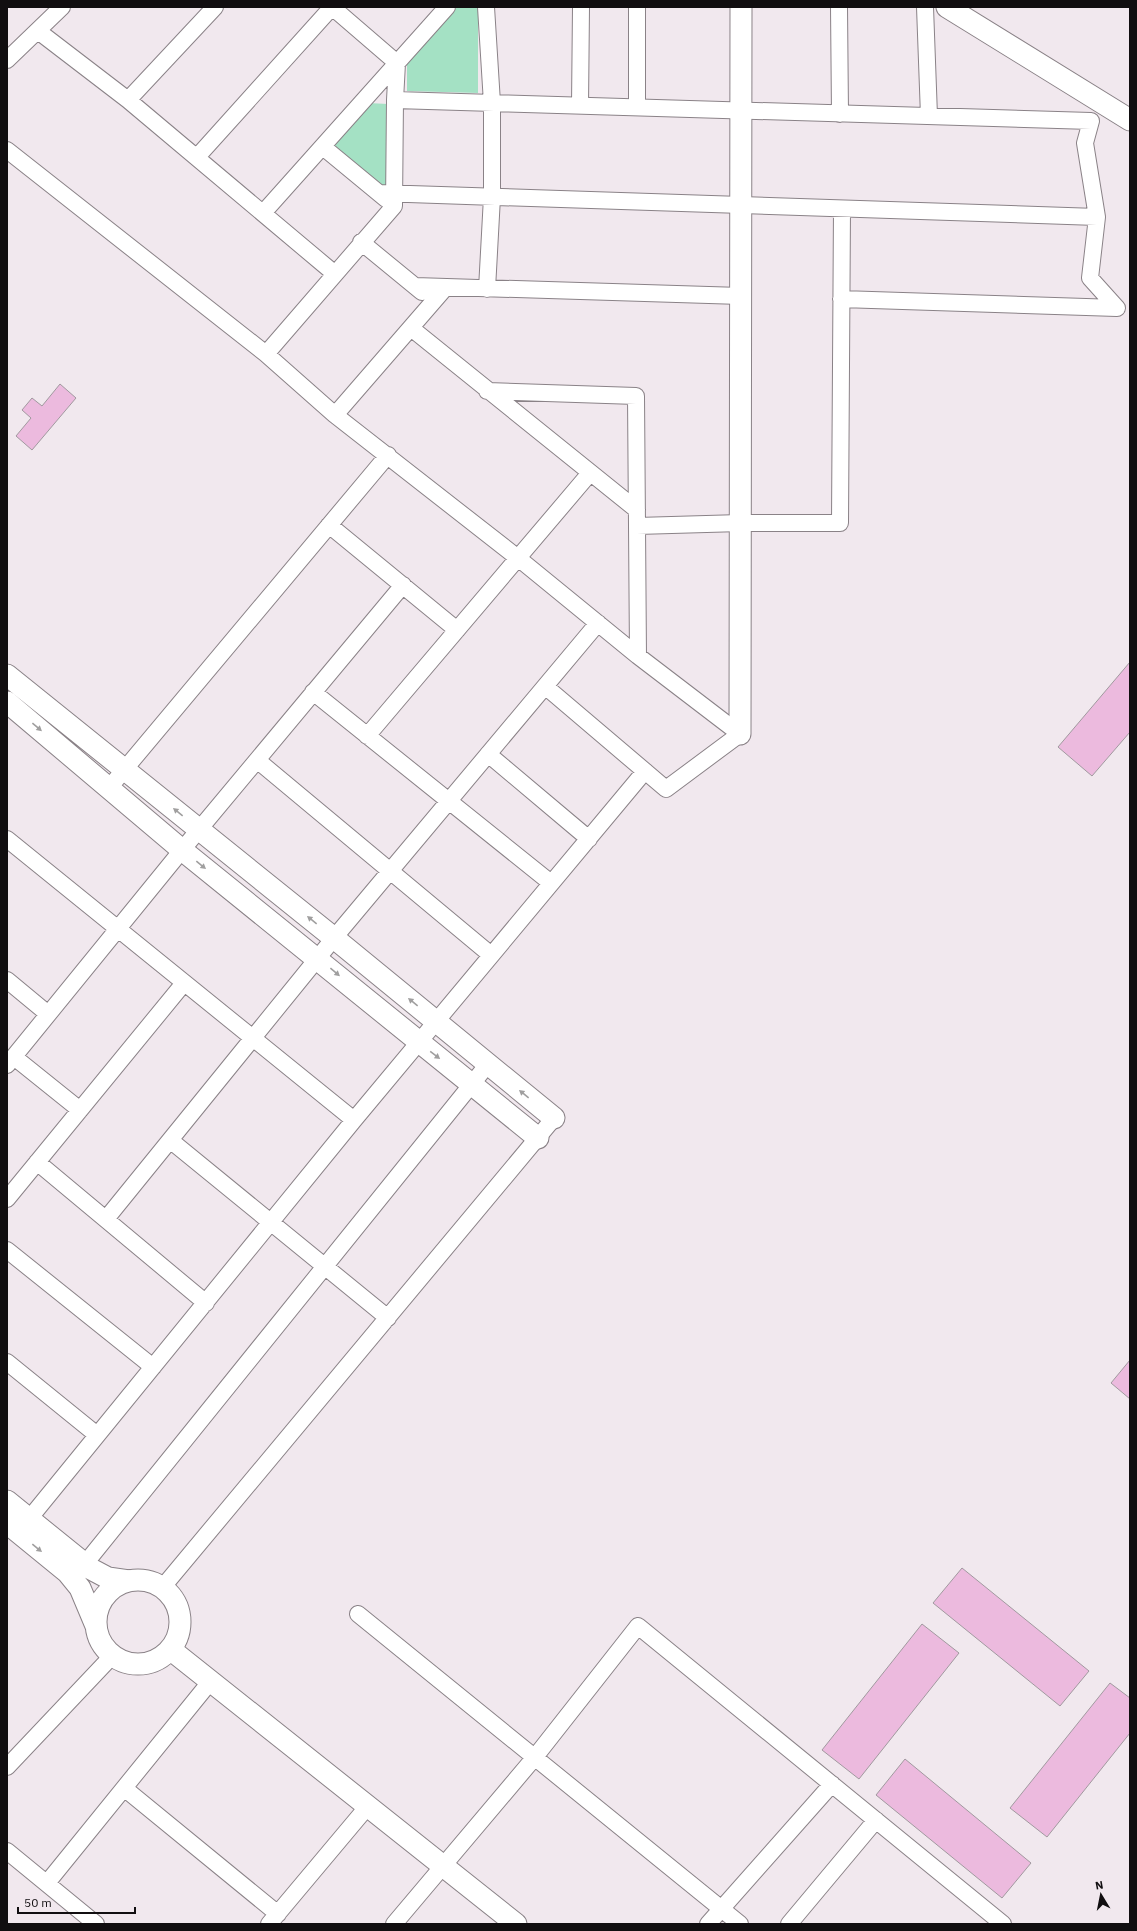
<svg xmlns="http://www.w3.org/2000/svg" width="1137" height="1931" font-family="'IBM Plex Sans',sans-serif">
<rect width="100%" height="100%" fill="#f1e8ee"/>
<!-- green -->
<path fill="#a4e1c4" d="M457,7L478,8V93L407,91V63Z
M368,103L388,104V185L378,186L332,144Z"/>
<!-- building -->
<path fill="#ecbade" stroke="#a1999f" d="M60,384L76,398L32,450L16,436L31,418L22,410L32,398L42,406Z
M1130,662V732L1092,776L1058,747Z
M1130,1360V1399L1111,1383Z
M962,1568L1089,1671L1060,1706L933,1603Z
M922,1624L959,1653L859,1779L822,1750Z
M1110,1683L1130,1698V1733L1047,1837L1010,1808Z
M905,1759L1031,1863L1002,1898L876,1795Z"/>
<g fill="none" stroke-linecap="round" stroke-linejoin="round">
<defs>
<path id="minor" d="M486,7L492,103V197L487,289
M839,7L840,114
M925,7L929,116
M38,31L128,100L335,274
M7,60L62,7
M128,100L215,7
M395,100L1091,121L1085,143L1097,217L1090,278L1117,308
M580,105L581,7
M637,107V7
M323,147L386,199
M7,150L266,354L335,415L518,558L638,656L740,734L666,789L546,687
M197,157L332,7
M379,193L1097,217
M263,213L447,7
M361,242L422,292
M415,286L741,296
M841,299L1117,308
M411,328L637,510
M266,354L394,206L395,100L397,63L332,7
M487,391L636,396L638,656
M335,415L446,287
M329,525L457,630
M637,526L741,523H840L842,209
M313,692L551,883
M367,736L590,473
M488,754L589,839
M257,760L491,955
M109,788L388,455
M7,839L354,1120
M7,980L48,1014
M14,1057L80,1110
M7,1065L182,850L403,585
M170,1140L388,1318
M37,1162L206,1303
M7,1199L184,983
M106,1219L334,938L598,623
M7,1250L153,1367
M7,1362L97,1435
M29,1519L354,1120L645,771
M84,1565L488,1064
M162,1588L554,1118
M358,1614L740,1924
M7,1767L113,1655
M124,1788L278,1914
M7,1851L96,1924
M47,1883L210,1682
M269,1924L368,1806
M394,1924L535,1757L638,1626L1003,1924
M708,1924L832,1784
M789,1924L876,1820"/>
<path id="tertiary" d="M947,7L1130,120
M7,675L334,938L554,1118
M7,702L182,850L538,1138
M740,734L741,7
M7,1501L91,1569L108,1578L129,1581
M7,1523L67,1572L80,1588L96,1626
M96 1622a42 42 0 1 1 84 0a42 42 0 1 1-84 0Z
M170,1649L516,1924"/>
</defs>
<!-- minor casing -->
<use href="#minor" stroke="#8a8287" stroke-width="18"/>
<!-- tertiary casing -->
<use href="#tertiary" stroke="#8a8287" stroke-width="23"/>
<!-- minor -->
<use href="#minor" stroke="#fff" stroke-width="16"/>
<!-- tertiary -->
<use href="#tertiary" stroke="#fff" stroke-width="21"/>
</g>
<!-- one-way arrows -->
<defs><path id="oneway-solid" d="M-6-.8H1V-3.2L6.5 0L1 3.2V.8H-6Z"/></defs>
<g fill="#a09f9f">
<use href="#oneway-solid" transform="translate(37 727) rotate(40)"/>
<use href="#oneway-solid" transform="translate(178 812) rotate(-141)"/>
<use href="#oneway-solid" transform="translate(201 865) rotate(39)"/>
<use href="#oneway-solid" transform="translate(312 920) rotate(-141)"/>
<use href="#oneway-solid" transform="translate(335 972) rotate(40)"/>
<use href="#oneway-solid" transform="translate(413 1002) rotate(-141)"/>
<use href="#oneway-solid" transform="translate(435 1055) rotate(37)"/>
<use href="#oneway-solid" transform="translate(524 1094) rotate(-141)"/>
<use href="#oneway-solid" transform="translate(37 1548) rotate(39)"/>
</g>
<!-- border -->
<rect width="1137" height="1931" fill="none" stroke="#110e10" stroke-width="16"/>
<!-- north arrow -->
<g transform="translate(1101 1895) rotate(350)" stroke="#f1e8ee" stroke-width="3" paint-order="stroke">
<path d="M0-3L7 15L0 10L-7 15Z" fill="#110e10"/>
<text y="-6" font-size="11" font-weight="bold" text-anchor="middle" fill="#110e10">N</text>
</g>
<!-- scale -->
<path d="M18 1907v6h117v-6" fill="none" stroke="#110e10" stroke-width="2"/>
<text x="24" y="1907" font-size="12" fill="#110e10" stroke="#f1e8ee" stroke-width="3" paint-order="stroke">50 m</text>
</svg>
